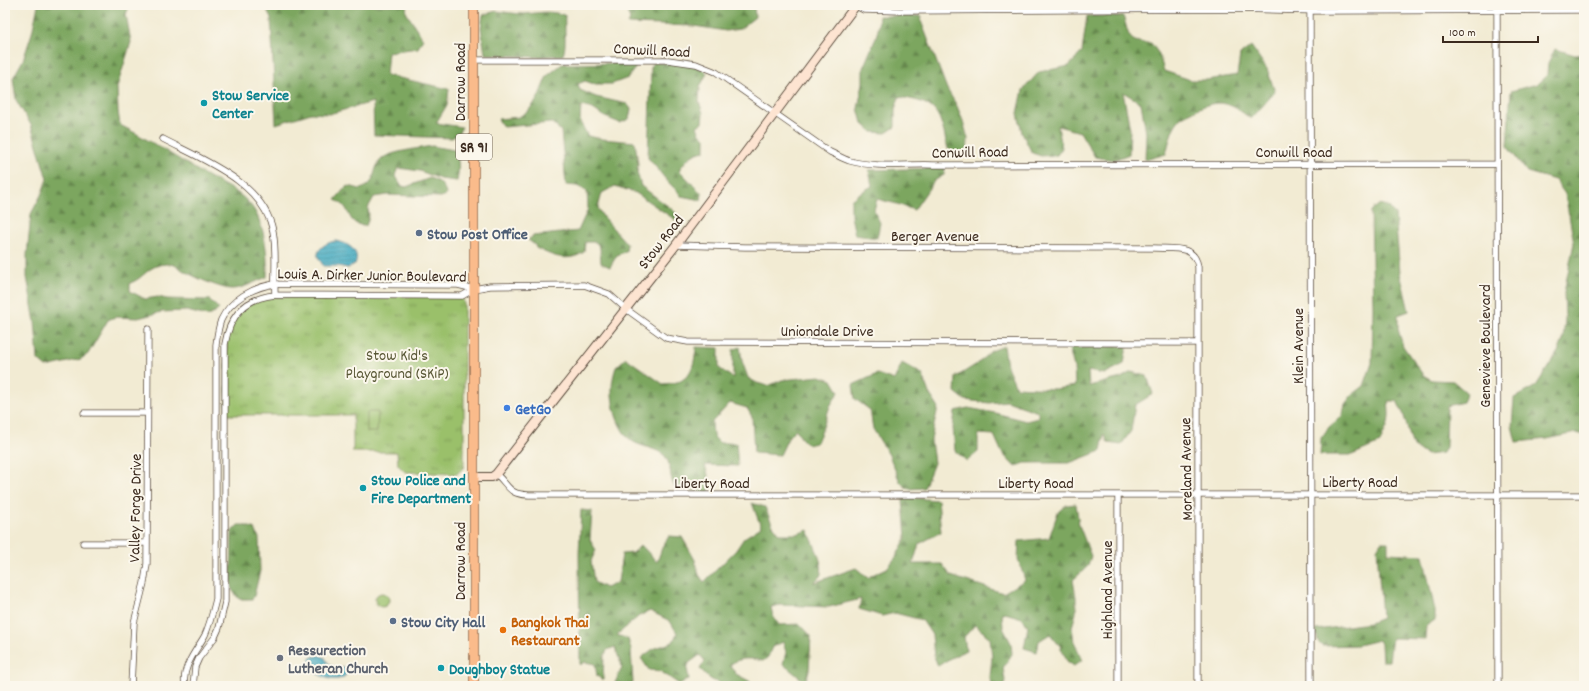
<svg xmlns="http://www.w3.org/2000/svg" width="1589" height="691" font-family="Dekko,sans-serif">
<defs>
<pattern id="grass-tufts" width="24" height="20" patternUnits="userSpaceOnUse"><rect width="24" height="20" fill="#9ac06b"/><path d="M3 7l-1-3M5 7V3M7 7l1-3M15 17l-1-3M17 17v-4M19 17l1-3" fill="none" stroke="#7f9c57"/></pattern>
<pattern id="forest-firs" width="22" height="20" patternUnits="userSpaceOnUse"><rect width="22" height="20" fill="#7ba65f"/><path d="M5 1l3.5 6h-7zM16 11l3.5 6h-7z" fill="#66874e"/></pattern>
<pattern id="garden-furrows" width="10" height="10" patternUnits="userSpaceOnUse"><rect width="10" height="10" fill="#9ac06b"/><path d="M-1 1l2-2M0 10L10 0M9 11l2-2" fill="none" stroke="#7f9c57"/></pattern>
<pattern id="water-rules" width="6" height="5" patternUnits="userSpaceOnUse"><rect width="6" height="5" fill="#40a9c0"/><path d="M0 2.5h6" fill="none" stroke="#378a9b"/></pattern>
</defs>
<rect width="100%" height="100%" fill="#fbf7ec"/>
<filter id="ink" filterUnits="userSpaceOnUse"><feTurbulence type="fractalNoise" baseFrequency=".025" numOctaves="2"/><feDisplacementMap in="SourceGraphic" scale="8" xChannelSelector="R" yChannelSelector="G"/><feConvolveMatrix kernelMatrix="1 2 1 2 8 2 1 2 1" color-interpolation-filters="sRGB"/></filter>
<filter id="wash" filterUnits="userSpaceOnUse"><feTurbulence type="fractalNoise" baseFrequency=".012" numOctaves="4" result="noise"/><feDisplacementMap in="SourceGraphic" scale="16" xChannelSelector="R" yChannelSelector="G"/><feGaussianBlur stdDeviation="0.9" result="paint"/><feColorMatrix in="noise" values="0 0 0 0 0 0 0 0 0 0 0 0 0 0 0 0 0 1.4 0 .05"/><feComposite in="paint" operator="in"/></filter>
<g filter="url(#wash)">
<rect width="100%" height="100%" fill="#f2ebd3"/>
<!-- grass -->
<path fill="url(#grass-tufts)" stroke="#6a7544" d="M462,296L464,304V467L457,474L405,472L398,465L397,452H353V415H226L227,332L241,309L262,297Z"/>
<!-- forest -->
<path fill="url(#forest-firs)" stroke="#5b683e" d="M38,5H130L126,14L131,42L117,87L118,111L120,125C150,140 178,159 207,176C221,184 237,190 248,202C265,220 268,254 267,277C256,281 243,289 232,289C224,290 194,277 186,272C178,268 177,264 167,264C148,264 144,279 130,283V291L145,299L158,297L167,299L210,300L219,309L215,313L207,316L187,311L162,312L138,318L115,317L108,320L88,354L81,359L46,367L38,360L35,322L27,277V255L31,214L42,193L47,179L31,125L16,100L13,78L23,60L32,33Z
M265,5H407L406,12L423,39L418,48L388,52L386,75L449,89L447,105L436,123L462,127L458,134L452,138L374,135L373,102L329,114L311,113L276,124L271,19Z
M625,5H754L755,17L740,29L726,31L694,26L628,24L630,20Z
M496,11C506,12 515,14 524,14C541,13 547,10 565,15C564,26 567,46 563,55L535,57L485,54L481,28L483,15Z
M879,16H922L921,21L947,89L957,106L963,121L968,139L967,155L948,149C939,113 940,103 899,97L895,110V127L886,133L872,132L862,123L858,108L863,83V68L875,40L878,30Z
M1087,16H1123C1130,36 1126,43 1151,43L1159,54L1164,71L1191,80H1207L1237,75L1240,55L1251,46L1267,69L1275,92L1251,119C1230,102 1218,97 1192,112C1188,114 1182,116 1179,120C1171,129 1169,143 1166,154L1145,160L1146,133L1141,103L1123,92L1130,129L1129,154L1114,160L1095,157L1080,132L1058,126L1062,148L1057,155L1041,156L1032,153L1022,133L1018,113L1023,90L1039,72L1069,66L1082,52Z
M1555,49L1575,55L1584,54V435L1576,433L1547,439L1516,442L1512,426L1514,398L1536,386L1559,350L1563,340L1565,318L1564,292L1574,243L1565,194L1555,180L1527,172L1507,146L1511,91L1537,84L1547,75L1548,63Z
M628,63L636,67L628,78L612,84H594L585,81L578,84L580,90L596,97L627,104L631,109L629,119L620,123L605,117L593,109L581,106L580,122L588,136L602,139L635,142L638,164L637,172L641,186L673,210L681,218L680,223L636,193L615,186L602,193L598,208L603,217L627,244L626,251L617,255L610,267L601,263L600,248L596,242H585L584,252C568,263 552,256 536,248L535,245L528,240L533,236L578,231L588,209L587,191L577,186L566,185L561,131L552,123L503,127L498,119L519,117L528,111L537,100L547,76L562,64Z
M653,63C669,63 695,61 707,73L700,87L699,102L703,113L702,123L697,126L699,132L705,138V151C692,153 687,159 679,170L702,194L701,200L681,196C678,191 674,188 670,184C662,176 656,166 648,158L651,68Z
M432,146L454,150C460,158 459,171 457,181L440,179L420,171L398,168L395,175L402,186L406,187L430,178C440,182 445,185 446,195L441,197L387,195L374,197L368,208L369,216L366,226C343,224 355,208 335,200L345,188L349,186L360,189C379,184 370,168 383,158C390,152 421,148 432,146Z
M945,168L944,175L934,181L914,210L897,204L877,199L874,210L880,223L877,238L855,235L851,216V200L860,193L872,186L869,170Z
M1380,204L1389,207L1395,215L1400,273L1409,311L1398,315V329L1403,346L1423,375L1432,380L1453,381L1467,393L1463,402L1447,406L1446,447L1443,453L1427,455L1413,447L1403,413L1397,401H1388C1389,409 1390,419 1387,427C1384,433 1382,437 1380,443L1352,455H1320L1321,438L1329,427L1342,416L1345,404L1352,395L1364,386L1372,363L1373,308L1371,211Z
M1004,346L1007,366L1016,387L1055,389L1075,386L1074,367L1069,348L1127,346L1124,364L1104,374L1088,371L1089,386L1121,378L1131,372L1147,376L1153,394L1135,405L1131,431L1121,445L1108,443L1104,434L1101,451L1069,463H1025L1015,467L1002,453L994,435L978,434V452L967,461L955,451L953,428L955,411L968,408L995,413L1026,421L1038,418V412L1007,401L989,403L965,400L955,392L956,377L977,364L991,351Z
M696,347L719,348V368L733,378V350L740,347L742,361L748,378L757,383L768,386L782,380L820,376L832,380L839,392L830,406L821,433L816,443L808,445L801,438L796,429L789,436L780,455L754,453L752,417L747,408L730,403L712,422L713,436L720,443H736L738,466L705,465L710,482L709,493L700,491L677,489C668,481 673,466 665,456C657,448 641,447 632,441C618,431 611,404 612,388C612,381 614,373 616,367L626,358L663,384C667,383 672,384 677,382C692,378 695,361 696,347Z
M902,363L922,374L929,393L938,407L931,440L934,463L924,488L908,489L900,482L889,455L873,429L870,410L855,399L853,385L877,374L894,380Z
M912,498L938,500L941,532L919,544L913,564H942L951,576L1003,593L1025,580L1018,559L1019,541L1049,538L1058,512L1066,505L1076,504L1079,525L1091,556L1088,566L1073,580L1076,597V613L1072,627L1074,641L1082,660L1074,666L1067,661L1060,646L1050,634L1039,641L1037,652L1024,648L1028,626L1022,618L1002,612L1003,628L1011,643L1012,654L1003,668L1005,680L1004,686H991L990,677L992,657L990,638L975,625L964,637L966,650L949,659L938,666L934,656L932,635L922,620L895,613L882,616L859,609L861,599L829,607L780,605L771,607L773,616L779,625L800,624L811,636L809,671L805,682L783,664L786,652L783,642L772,647L768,657L763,661C751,658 739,657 730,665L736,674L753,683C740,689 724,686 712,680C708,678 704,672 700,669L705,661L700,655L689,663L687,669L689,679L679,684L660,671L649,670L641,658L653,649L673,642L677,633L670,621L650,611L639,616L617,635L628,639L631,649L633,683L628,685L615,683L622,667L615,647L607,650L604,656L603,680L597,676L595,664L585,662L580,665L579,554L581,510L592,511L590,540L596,550L591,561L594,582L606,588L618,582L622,554L633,553L641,545L657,562L662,548L669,536L682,537L695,560L699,575L704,582L736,550L744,538L761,527L752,503L765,507L772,524L779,534H797L808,530C812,541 826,566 820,576C818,579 815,581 813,583L856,568L868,578L872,575L887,568L896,557L906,538L903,499Z
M238,525H244L255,529L259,538L260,571L254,596L252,599H239L232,590L231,577L232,531Z
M1381,542H1388V553L1423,555L1435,611V620L1426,626L1425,639L1392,638L1389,661H1382L1381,644L1379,640L1358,645L1322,646L1318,642L1316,630L1370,623L1382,618L1377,549Z"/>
<!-- garden -->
<path fill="url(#garden-furrows)" stroke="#6a7544" d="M375 600a7 7 0 1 1 14 0a7 7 0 1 1-14 0Z"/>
<!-- pitch -->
<path fill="#9ac06b" stroke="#6a7544" d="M367,412H378L377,432H367Z"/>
<!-- water -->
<path fill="url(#water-rules)" stroke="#3e6a6f" d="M335,241C347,242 361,251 355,264L348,268L338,266H323C322,263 319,259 318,257C316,248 328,242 335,241Z
M318,655C329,656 324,662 332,666C337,669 342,668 348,668V673C337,685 325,678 312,671L309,665L310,658Z"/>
</g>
<g filter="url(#ink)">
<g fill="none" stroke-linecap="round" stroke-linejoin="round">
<defs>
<path id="street" d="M1310,5L1311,686
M1497,5L1498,686
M856,6L864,10L901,11L1237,9L1320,11L1584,10
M474,60H668L696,64L716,72L830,152C837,155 843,159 850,161C875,168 908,164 934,165L1496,164
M163,139C203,160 263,182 273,231C277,252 274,274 275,295
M676,245L745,247L1154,248C1172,249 1195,244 1198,267V686
M84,413H147
M496,474C510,486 507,494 529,495H1584
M1118,495V686
M83,543H147
M131,686L134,623L144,583L147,564L148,329
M185,686C181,667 197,650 205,635C210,624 213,611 216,599V345C217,337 218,328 221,320C230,300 253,287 275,284L458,285L474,289
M193,686L195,667L199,658L215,637L219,628L225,602V344C230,315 245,298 275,295L462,296L474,289L490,286L584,285L609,294L626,309L666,338L688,342L1197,343"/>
<path id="secondary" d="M475,477H492L496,474L676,245L856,5"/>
<path id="primary" d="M474,5V686"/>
</defs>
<!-- street casing -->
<use href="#street" stroke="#564739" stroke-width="7"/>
<!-- secondary casing -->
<use href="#secondary" stroke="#564739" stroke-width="10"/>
<!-- primary casing -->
<use href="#primary" stroke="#564739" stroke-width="10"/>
<!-- street -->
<use href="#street" stroke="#fff" stroke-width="5.5"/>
<!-- secondary -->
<use href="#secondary" stroke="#fde4d1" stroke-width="8"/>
<!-- primary -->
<use href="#primary" stroke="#fabb8b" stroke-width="9"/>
</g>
</g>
<!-- markers -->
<g fill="#0f9aa8" stroke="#fbf7ec" stroke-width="1.5">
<circle cx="204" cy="103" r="4"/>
<circle cx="363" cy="488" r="4"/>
<circle cx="441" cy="668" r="4"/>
</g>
<g fill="#5c6f8a" stroke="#fbf7ec" stroke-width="1.5">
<circle cx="419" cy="233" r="4"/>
<circle cx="393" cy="621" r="4"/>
</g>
<circle fill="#3f7fe0" stroke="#fbf7ec" stroke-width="1.5" cx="507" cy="408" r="4"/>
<circle fill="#e8710a" stroke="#fbf7ec" stroke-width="1.5" cx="503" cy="630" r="4"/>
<circle fill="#6b7280" stroke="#fbf7ec" stroke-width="1.5" cx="280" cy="658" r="4"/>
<g text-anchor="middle" stroke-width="4" stroke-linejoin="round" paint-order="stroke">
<!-- shield labels -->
<rect fill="#fbf7ec" stroke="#75685c" stroke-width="1" x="456" y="134" width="36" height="26" rx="3"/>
<g font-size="15" font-weight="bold" fill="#3b2a1e">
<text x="474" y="152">SR 91</text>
</g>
<!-- street labels -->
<g font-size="16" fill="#3b2a1e" stroke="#fbf7ec">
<text transform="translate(652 49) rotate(3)" y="6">Conwill Road</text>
<text transform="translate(459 82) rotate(-90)" y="6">Darrow Road</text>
<text transform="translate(970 151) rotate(-1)" y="6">Conwill Road</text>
<text x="1294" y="157">Conwill Road</text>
<text x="935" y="241">Berger Avenue</text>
<text transform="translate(660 241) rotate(-52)" y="6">Stow Road</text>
<text transform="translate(372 274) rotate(1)" y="6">Louis A. Dirker Junior Boulevard</text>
<text x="827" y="336">Uniondale Drive</text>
<text transform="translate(1297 346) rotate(-90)" y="6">Klein Avenue</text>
<text transform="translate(1484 346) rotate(-90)" y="6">Genevieve Boulevard</text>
<text transform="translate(1185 469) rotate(-91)" y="6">Moreland Avenue</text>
<text x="1360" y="487">Liberty Road</text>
<text x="712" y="488">Liberty Road</text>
<text x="1036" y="488">Liberty Road</text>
<text transform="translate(134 508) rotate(-89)" y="6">Valley Forge Drive</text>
<text transform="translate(459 561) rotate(-90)" y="6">Darrow Road</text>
<text transform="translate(1106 590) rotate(-90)" y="6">Highland Avenue</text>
</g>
<!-- culture labels -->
<g font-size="16" font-weight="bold" fill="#0d838f" stroke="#fbf7ec" text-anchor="start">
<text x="212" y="100">Stow Service<tspan x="212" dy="18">Center</tspan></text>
<text x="371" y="485">Stow Police and<tspan x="371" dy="18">Fire Department</tspan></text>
<text x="449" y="674">Doughboy Statue</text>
</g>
<!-- service labels -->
<g font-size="16" font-weight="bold" fill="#4e5e75" stroke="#fbf7ec" text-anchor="start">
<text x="427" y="239">Stow Post Office</text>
<text x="401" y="627">Stow City Hall</text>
</g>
<!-- park labels -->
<g font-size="16" fill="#585735" stroke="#fbf7ec">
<text x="397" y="360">Stow Kid's<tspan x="397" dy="18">Playground (SKiP)</tspan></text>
</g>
<!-- shop labels -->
<g font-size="16" font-weight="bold" fill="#366cbe" stroke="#fbf7ec" text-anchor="start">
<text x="515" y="414">GetGo</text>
</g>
<!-- food labels -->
<g font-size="16" font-weight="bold" fill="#c56008" stroke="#fbf7ec" text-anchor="start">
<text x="511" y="627">Bangkok Thai<tspan x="511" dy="18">Restaurant</tspan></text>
</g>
<!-- worship labels -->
<g font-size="16" font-weight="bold" fill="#5b616d" stroke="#fbf7ec" text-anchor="start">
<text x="288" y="655">Ressurection<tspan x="288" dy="18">Lutheran Church</tspan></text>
</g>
</g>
<!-- margin -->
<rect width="1589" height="691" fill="none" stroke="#fbf7ec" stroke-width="20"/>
<!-- scale -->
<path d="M1443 36v6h95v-6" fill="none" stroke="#3b2a1e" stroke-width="2"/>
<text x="1449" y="36" font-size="12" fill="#3b2a1e" stroke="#fbf7ec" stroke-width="3" paint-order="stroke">100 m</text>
</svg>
